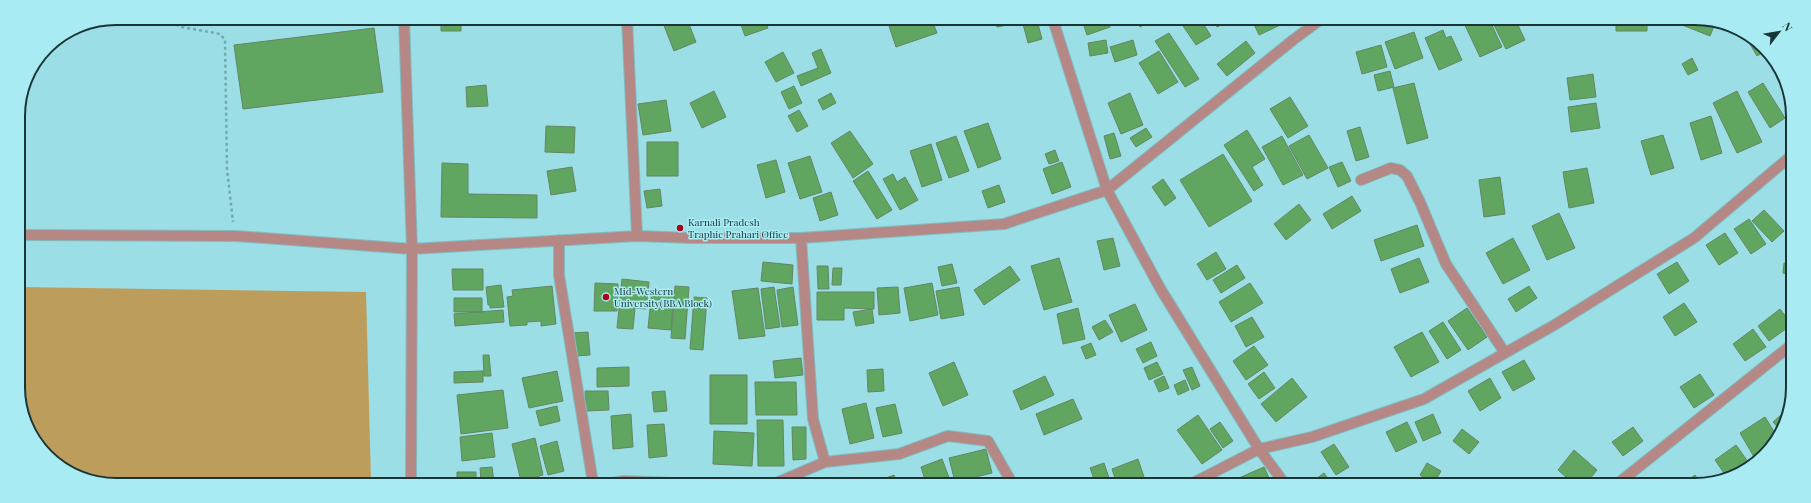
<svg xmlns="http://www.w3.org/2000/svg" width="1811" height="503" font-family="'Playfair Display',serif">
<rect width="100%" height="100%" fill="#9cdee5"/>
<!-- green -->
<path fill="#bd9d5b" d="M19,287L366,292L371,482H91L42,452L20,406Z"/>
<!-- building -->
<path fill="#60a661" stroke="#638663" d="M441,19H461V31H441Z
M672,19H687L696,42L674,51L663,23Z
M739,19H765L768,28L745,36Z
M887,20H932L937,33L896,47Z
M952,20H963L953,23Z
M995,20H1018V23L997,27Z
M1022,20H1037L1042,39L1028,43Z
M1082,20H1108L1110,27L1087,35Z
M1109,20H1125L1110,22Z
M1136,20H1152L1140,27Z
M1179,20H1201L1211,36L1196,45Z
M1214,20H1232L1217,27Z
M1252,20H1291L1259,35Z
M1463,21H1490L1502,47L1480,57Z
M1492,21H1516L1525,40L1506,49Z
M1616,21H1647V31H1616Z
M1672,21H1716L1710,36Z
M374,28L383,92L243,109L234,45Z
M1443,30L1446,38L1451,36L1462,60L1439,70L1425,38Z
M1414,32L1423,58L1395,69L1385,42Z
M1169,33L1199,79L1185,87L1155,41Z
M1746,37L1767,50L1757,56Z
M1106,40L1108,53L1090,56L1088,43Z
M1133,40L1137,55L1115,62L1110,47Z
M1246,41L1255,53L1227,76L1217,64Z
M1381,45L1387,67L1362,74L1356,52Z
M821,49L831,73L801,86L797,76L818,68L812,53Z
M1159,51L1178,82L1158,94L1139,63Z
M783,52L794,73L776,82L765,62Z
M1692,58L1698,70L1688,75L1682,64Z
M1390,71L1394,87L1378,91L1374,75Z
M1593,74L1596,97L1570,100L1567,78Z
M1780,74L1791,96L1778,76Z
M1414,83L1428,138L1407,144L1393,88Z
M1763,83L1785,118L1770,128L1748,92Z
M486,85L488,106L467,107L466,87Z
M794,86L802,103L789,109L781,92Z
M714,91L726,117L702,128L690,103Z
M1737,91L1762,142L1737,153L1713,103Z
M831,93L836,103L823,110L818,100Z
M1130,93L1143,125L1121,134L1108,103Z
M1290,97L1308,126L1288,138L1270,109Z
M666,100L671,131L643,135L638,104Z
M1596,103L1600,128L1571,132L1568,107Z
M799,110L808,126L797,132L788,116Z
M1711,116L1722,153L1701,160L1690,123Z
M988,123L1001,159L978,168L964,131Z
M546,126L575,127L574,153L545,152Z
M1360,127L1369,157L1356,161L1347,131Z
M1146,128L1152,137L1136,147L1130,138Z
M1247,130L1265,159L1252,167L1263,185L1254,191L1224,145Z
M850,131L873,164L853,178L831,143Z
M1114,133L1121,156L1110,159L1104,136Z
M1309,135L1328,168L1307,179L1289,146Z
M1663,135L1674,168L1651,175L1641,141Z
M956,136L969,171L949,178L936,143Z
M1282,136L1303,175L1283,185L1262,147Z
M647,142H678V176H647Z
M931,144L942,180L922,187L910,151Z
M1055,150L1059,161L1049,164L1045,154Z
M1223,154L1252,201L1209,227L1180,180Z
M810,156L822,192L800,199L788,163Z
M776,160L785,192L766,198L757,165Z
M1062,162L1071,187L1052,194L1043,169Z
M1342,162L1351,181L1338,187L1329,167Z
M442,163L468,164V194L537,195V218L441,217Z
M572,167L576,191L551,195L547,171Z
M1587,168L1594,203L1569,208L1563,172Z
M868,171L892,210L877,219L853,181Z
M893,174L897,182L905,177L918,200L900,210L883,179Z
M1500,177L1505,214L1484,217L1479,180Z
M1163,179L1176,198L1165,206L1152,187Z
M999,185L1005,202L988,208L982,191Z
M660,189L662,206L647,208L644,191Z
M831,192L838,215L820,221L813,198Z
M1352,196L1361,211L1332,229L1323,214Z
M1299,204L1311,220L1286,240L1274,224Z
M1764,210L1784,231L1772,242L1752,221Z
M1559,213L1575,248L1547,260L1532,226Z
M1749,219L1766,244L1751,254L1734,229Z
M1417,225L1424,246L1381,261L1374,240Z
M1725,233L1738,253L1719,265L1706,245Z
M1113,238L1120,266L1104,270L1097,241Z
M1513,238L1530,270L1503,284L1486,253Z
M1216,252L1226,269L1207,280L1197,264Z
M1059,258L1072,302L1044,310L1031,266Z
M1419,258L1429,282L1400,293L1391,269Z
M763,262L793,265L792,284L761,281Z
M1677,262L1689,281L1669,294L1657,274Z
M1784,263L1790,264V275L1783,273Z
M952,264L957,283L942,286L938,267Z
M1237,265L1245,278L1221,293L1213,280Z
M817,266H828L829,289H818Z
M1010,266L1020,280L984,305L974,290Z
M833,268H842L841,285H832Z
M452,269H483V290H453Z
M622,279L649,282L646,309L635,308L633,329L617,328Z
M595,283L618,284L617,311H594Z
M932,283L938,315L910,321L904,288Z
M1250,283L1263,303L1231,322L1219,302Z
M501,285L504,307L490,308V305H488L486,287Z
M552,286L556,324L541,326V321L527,322V325L510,326L507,297L513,296L512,290Z
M675,286L689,287L685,339L671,338Z
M1529,286L1537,298L1516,312L1508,299Z
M774,287L780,327L766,329L761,289Z
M793,287L798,325L782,327L777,290Z
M898,287L900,313L879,315L877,288Z
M959,287L964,315L941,319L936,291Z
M758,288L765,336L739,339L732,291Z
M652,289L674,291L671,330L648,328Z
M817,292H874V309L844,308V320H817Z
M694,297L707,298L703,350L690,349Z
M454,298H482V312H454Z
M1684,303L1697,322L1675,336L1663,317Z
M1135,304L1147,330L1121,342L1109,315Z
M1078,308L1085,339L1063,344L1057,314Z
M1467,308L1487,337L1468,350L1448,321Z
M872,309L874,323L856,326L853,312Z
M1780,309L1790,322V326L1769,341L1758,326Z
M503,310L504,322L455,326L454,314Z
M1252,317L1264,337L1246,347L1235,326Z
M1105,320L1113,332L1099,340L1092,327Z
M1443,322L1461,350L1447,359L1429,331Z
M1753,329L1766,347L1745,361L1733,344Z
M588,332L590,355L574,356L572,333Z
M1422,332L1439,362L1411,377L1394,347Z
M1151,342L1157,356L1143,363L1136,349Z
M1091,343L1096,355L1086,359L1081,347Z
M1254,346L1268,365L1246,380L1233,361Z
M483,355H489L491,376H484Z
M801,358L803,375L775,378L773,361Z
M1524,360L1535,379L1513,391L1502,372Z
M954,362L968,395L943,406L929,373Z
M1157,362L1163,374L1149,380L1144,368Z
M629,367V386L597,387V368Z
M1192,367L1200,386L1192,390L1183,370Z
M883,369L884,391L868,392L867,370Z
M483,371V382L454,383V372Z
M557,371L563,401L529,408L522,378Z
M1264,372L1275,388L1259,399L1248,384Z
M1700,374L1714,395L1694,408L1680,387Z
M710,375H747V424H710Z
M1045,376L1054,395L1021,410L1013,391Z
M1164,376L1169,388L1159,392L1154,381Z
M1292,378L1307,397L1276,422L1261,404Z
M1490,378L1501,398L1480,411L1468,391Z
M1185,380L1189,390L1178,395L1174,385Z
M755,382H796L797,415H756Z
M503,390L508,428L461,434L457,395Z
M585,391H608L609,410L586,411Z
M665,391L667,411L654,412L652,392Z
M1073,399L1082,419L1044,435L1036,414Z
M866,403L874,438L850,444L842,409Z
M895,404L902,433L883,437L876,408Z
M557,406L560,421L540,426L536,411Z
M1790,407V412L1781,431L1773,422Z
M631,414L633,447L613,449L611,416Z
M1433,414L1441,433L1423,441L1415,422Z
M1198,415L1222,450L1202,464L1177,430Z
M1765,417L1778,438L1757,462L1740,433Z
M757,420H783L784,466H758Z
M1220,422L1233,441L1223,448L1210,429Z
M1407,422L1417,442L1396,452L1386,432Z
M664,424L667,456L649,458L647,425Z
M792,427H806V459L793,460Z
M1633,427L1643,441L1623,456L1612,442Z
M1462,429L1479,442L1469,454L1453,441Z
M714,431L754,433L752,466L713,464Z
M492,433L495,457L462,461L460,437Z
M535,438L543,475L521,481L512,444Z
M557,441L564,471L548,475L540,446Z
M1334,444L1349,467L1336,475L1321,452Z
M1736,445L1751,466L1726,476L1715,460Z
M986,449L992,473L955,482L949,458Z
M1574,450L1597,470L1585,485H1575L1558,470Z
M942,459L951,483H926L921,467Z
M1138,459L1144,477L1126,484H1117L1112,469Z
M1104,463L1111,484H1096L1090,468Z
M1427,463L1441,471L1434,483L1420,475Z
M492,467L494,482H481L480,468Z
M1264,467L1272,484H1234L1232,481Z
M457,472H476V482H457Z
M1324,473L1332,484H1313L1312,482Z
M894,475L897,483H873Z
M1695,475L1702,485H1681Z
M1075,480L1076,484H1066Z"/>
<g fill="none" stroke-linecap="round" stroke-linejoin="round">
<defs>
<path id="minor" d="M404,19L412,249L411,482
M627,19L637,236
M1053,20L1107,190L1160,288L1259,449L1285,484
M1361,180L1391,168L1400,170L1407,176L1420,202L1446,264L1505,353
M19,235L236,236L412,249L637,236L692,238H801L1004,224L1107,190L1293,40L1320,20
M801,238L813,419L825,462
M559,240V275L593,483
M612,483L624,481L673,483
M776,483L825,462L899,454L948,436L988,441L1012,483
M1191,484L1259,449L1312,437L1424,399L1556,324L1694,238L1791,156
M1616,485L1790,346"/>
</defs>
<!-- minor casing -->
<use href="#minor" stroke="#82bcc2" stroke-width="12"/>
<!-- path -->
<path stroke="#73a8ae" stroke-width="2.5" stroke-dasharray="3 3" stroke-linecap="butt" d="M159,18L182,27L220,34L225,40L227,169L233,222"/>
<!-- minor -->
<use href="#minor" stroke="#b58885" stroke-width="10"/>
</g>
<!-- markers -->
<g fill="#a3061c" stroke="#a9ebf2" stroke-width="1.5">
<circle cx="680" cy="228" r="4"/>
<circle cx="606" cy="297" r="4"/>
</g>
<g text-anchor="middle" stroke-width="3" stroke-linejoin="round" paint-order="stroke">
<!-- poi labels -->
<g font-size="10" fill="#1a3538" stroke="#a9ebf2" text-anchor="start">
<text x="688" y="226">Karnali Pradesh<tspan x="688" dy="12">Traphic Prahari Office</tspan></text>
<text x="614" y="295">Mid-Western<tspan x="614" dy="12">University(BBA Block)</tspan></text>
</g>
</g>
<!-- crop -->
<path d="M0 0H1811V503H0ZM116 25H1695A91 91 0 0 1 1786 116V387A91 91 0 0 1 1695 478H116A91 91 0 0 1 25 387V116A91 91 0 0 1 116 25Z" fill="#a9ebf2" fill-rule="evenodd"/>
<path fill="none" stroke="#1a3538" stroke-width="2" d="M116 25H1695A91 91 0 0 1 1786 116V387A91 91 0 0 1 1695 478H116A91 91 0 0 1 25 387V116A91 91 0 0 1 116 25Z"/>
<!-- north arrow -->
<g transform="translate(1779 32) rotate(59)" stroke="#a9ebf2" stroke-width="3" paint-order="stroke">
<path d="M0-3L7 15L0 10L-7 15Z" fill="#1a3538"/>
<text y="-6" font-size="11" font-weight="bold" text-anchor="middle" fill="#1a3538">N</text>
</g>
</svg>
